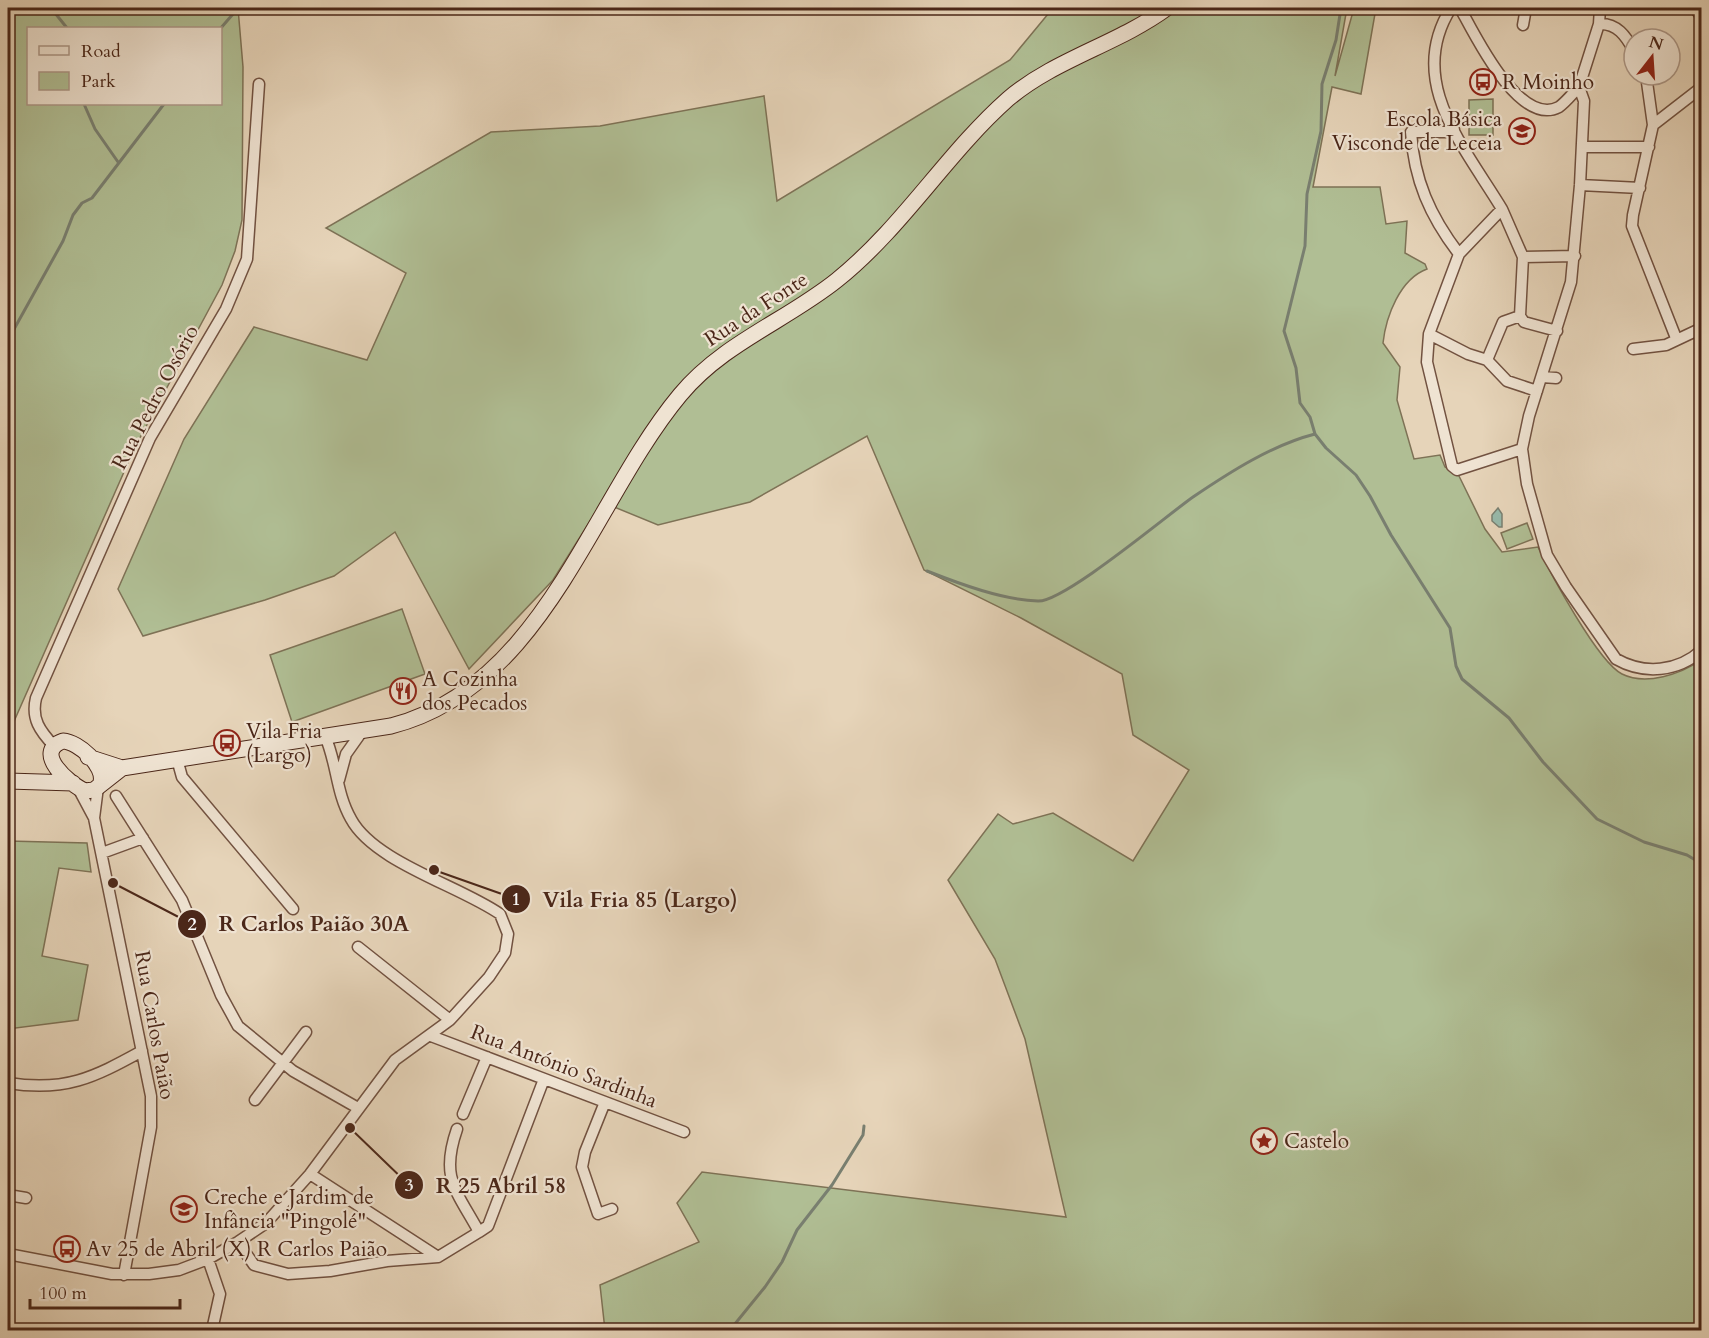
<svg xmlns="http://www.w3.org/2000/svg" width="1709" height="1338" font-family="Cardo,serif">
<rect width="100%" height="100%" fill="#e6d4b9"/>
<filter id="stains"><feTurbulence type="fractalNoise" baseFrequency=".00333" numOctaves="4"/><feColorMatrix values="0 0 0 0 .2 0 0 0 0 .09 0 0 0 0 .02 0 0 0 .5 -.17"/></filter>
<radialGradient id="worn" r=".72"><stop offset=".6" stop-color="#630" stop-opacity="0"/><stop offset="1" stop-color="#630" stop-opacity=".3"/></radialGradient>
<!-- green -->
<path fill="#b0be94" stroke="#7e7256" stroke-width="1.5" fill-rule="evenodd" d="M8,8H238L243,67L242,220L235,251L222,285L135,447L8,735ZM220,28V104H28V28Z
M1053,8H1347L1335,76L1354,8H1376L1361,94L1332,87L1313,187H1380L1386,224L1407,221L1405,253L1425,264L1427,269C1400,279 1386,316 1383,343L1400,367L1397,400L1414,459L1440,455L1445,467L1458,474L1485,529L1502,552L1538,547C1550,573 1598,662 1622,674C1646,686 1681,674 1701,660V1330H605L600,1285L699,1242L677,1203L702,1172L1066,1217L1025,1039L995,959L948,880L998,814L1013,824L1053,813L1133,861L1189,770L1133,735L1122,674L1021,618L924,570L867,436L750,502L658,525L602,502L553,580L469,669L395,532L334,576L265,600L143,636L118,589L184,439L254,327L367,360L406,273L326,228L491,132L600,126L764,96L777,201L1010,60Z
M1493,99V135H1469V100Z
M1527,523L1533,539L1507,549L1501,533Z
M402,609L425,674L292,722L270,655Z
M8,841L87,843L91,872L59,868L42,956L88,965L78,1020L8,1029Z"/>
<!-- water -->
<path fill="#97b9aa" stroke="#797f70" stroke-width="1.5" d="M1498,508L1502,514V527H1499L1492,521V515Z"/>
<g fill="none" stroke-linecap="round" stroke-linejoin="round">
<!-- stream -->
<path stroke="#797f70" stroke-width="3" d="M51,8L67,28
M1341,8L1336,40L1322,84L1321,131L1307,194L1305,246L1284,331L1296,368L1300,403L1310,417L1315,434L1326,448L1356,475L1370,496L1391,535L1450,628L1456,666L1462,679L1509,718L1543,762L1597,819L1644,842L1687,855L1702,864
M220,29L233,14L244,8
M84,104L95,129L118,162
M8,340L63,241L73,215L82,203L92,198L164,104
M927,571C960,584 1003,600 1038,601C1064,602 1166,516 1193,497C1230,472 1272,445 1315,434
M730,1330L765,1287L782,1262L797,1230L832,1185L863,1135L864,1126"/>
<defs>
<path id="street" d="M1451,8C1405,81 1464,146 1502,209
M1460,8C1474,33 1519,128 1559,107C1566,102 1573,93 1579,87
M1600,8L1599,24L1579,87L1584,101L1580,185L1571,282L1529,416L1522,449L1527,484L1547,555L1566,587L1616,659C1644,675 1678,672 1702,650
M1695,8L1702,18
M1599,24C1617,23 1626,36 1634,51
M1523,25L1526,8
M1646,75L1653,125
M1454,130L1450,132H1411C1414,180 1430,216 1459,254
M1582,147H1649
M1580,185L1640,188
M1523,257L1575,256
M1520,316L1523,257L1502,209L1459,254L1429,334L1427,362L1452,466L1457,470L1522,449
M1520,316L1524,322L1557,331
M1429,334L1468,354L1487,360L1507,381L1537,391
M1676,338L1632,226L1633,215L1653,125L1702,87
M1633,349L1666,345L1702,328
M1487,360L1503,322L1520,316
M1542,377L1556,378
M54,746C40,731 31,719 36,698L150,438L226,309L247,259L259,84
M177,759L182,777L293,909
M339,780L346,754L363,730
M78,788L94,818L151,1096V1127L124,1275
M116,796L182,900L221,995L238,1026L293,1071L358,1108
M94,818L98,787
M102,853L143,838
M358,947L450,1020
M431,1036L684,1132
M8,1083C65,1092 93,1078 142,1051
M255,1100L306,1032
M605,1102L585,1152L582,1167L598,1214L612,1209
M463,1114L487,1057
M457,1129C440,1178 456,1190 479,1232
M310,1174L438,1257
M8,1195L26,1198
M238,1242L254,1265L288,1274L330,1271L387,1261L438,1257L479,1232L488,1226L544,1079
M8,1254L112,1274H149L179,1270L208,1259L238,1242L266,1223L310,1174L395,1060L450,1020L489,977L505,953L508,934L500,914C460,886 374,862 351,819C336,793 337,763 325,736
M208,1259L220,1294L212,1330"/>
<path id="secondary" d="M88,757L122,768L391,726C544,687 591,502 680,395C723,343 786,321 837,280C903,227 946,154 1008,99C1055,59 1118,44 1167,8
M8,781L73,783
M101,782C105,766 79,742 63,741C32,752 69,784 85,791L94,790L122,768"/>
</defs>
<!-- street casing -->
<use href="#street" stroke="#725241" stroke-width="13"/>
<!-- secondary casing -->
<use href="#secondary" stroke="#4b2719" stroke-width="17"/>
<!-- street -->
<use href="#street" stroke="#efe3d2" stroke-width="10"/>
<!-- secondary -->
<use href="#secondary" stroke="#efe3d2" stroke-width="15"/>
</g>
<!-- icons -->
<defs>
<symbol id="bus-ring" viewBox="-11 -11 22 22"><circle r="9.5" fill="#efe3d2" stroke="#8f2418" stroke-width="1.5"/><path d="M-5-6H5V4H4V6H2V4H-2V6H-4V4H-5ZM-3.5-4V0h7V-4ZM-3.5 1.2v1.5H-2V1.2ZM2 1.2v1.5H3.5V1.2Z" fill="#8f2418"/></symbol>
<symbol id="school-ring" viewBox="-11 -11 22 22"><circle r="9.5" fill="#efe3d2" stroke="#8f2418" stroke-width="1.5"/><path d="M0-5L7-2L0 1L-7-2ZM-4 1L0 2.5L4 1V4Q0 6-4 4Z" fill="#8f2418"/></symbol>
<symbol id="restaurant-ring" viewBox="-11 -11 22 22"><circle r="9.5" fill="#efe3d2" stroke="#8f2418" stroke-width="1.5"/><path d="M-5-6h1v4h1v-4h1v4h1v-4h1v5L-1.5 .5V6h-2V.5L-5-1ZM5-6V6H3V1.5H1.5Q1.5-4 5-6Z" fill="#8f2418"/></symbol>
<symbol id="sight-ring" viewBox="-11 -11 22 22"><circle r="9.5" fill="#efe3d2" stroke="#8f2418" stroke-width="1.5"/><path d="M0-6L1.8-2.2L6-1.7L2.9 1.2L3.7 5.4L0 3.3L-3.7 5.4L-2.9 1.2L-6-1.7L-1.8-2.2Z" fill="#8f2418"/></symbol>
</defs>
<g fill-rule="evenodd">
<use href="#bus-ring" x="1468" y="67" width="30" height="30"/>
<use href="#school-ring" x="1507" y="116" width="30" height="30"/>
<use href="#restaurant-ring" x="388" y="676" width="30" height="30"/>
<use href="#bus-ring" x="212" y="728" width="30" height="30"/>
<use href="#sight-ring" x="1249" y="1126" width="30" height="30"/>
<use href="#school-ring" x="169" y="1194" width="30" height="30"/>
<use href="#bus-ring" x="52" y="1234" width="30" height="30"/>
</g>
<g text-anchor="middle" stroke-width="4.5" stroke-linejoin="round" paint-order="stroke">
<!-- poi labels -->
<g font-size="21" fill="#4b2719" stroke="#efe3d2" text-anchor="start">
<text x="1502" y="89">R Moinho</text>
<text x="1502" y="126" text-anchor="end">Escola Básica<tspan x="1502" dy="24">Visconde de Leceia</tspan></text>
<text x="422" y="686">A Cozinha<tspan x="422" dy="24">dos Pecados</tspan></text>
<text x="246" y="738">Vila Fria<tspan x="246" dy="24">(Largo)</tspan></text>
<text x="1284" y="1148">Castelo</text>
<text x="204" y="1204">Creche e Jardim de<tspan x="204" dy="24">Infância "Pingolé"</tspan></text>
<text x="86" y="1256">Av 25 de Abril (X) R Carlos Paião</text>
</g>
<!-- street labels -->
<g font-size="21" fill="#4b2719" stroke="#efe3d2">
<text transform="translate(756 309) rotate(-33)" y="7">Rua da Fonte</text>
<text transform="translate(155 397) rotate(-62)" y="7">Rua Pedro Osório</text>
<text transform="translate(155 1025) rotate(80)" y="7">Rua Carlos Paião</text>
<text transform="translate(564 1066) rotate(21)" y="7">Rua António Sardinha</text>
</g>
</g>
<!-- callouts -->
<path fill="none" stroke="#4b2719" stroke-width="2" d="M434 870L516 899M113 883L192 924M350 1128L409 1185"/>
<g fill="#4b2719" stroke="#efe3d2" stroke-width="2">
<circle cx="434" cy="870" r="6"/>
<circle cx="113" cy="883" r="6"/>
<circle cx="350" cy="1128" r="6"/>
<circle cx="516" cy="899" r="15"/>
<circle cx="192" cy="924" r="15"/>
<circle cx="409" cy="1185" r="15"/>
</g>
<g font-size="18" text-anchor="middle" font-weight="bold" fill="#fff">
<text x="516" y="905">1</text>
<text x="192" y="930">2</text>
<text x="409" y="1191">3</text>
</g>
<g font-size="22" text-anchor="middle" font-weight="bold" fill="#4b2719" stroke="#efe3d2" stroke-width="4.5" stroke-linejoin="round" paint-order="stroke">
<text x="640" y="907">Vila Fria 85 (Largo)</text>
<text x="314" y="931">R Carlos Paião 30A</text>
<text x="501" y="1193">R 25 Abril 58</text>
</g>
<!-- margin -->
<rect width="1709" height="1338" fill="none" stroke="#e6d4b9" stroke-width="30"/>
<rect x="9" y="9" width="1691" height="1320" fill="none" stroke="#4b2719" stroke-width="3"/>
<rect x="15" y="15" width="1679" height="1308" fill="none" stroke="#4b2719" stroke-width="1.5"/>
<!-- legend -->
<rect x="27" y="27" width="195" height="78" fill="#efe3d2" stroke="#ad9888" stroke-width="1.5"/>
<rect x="39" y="46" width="30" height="9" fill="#efe3d2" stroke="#ad9888" stroke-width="1.5"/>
<text x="81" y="57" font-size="18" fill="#4b2719">Road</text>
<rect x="39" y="72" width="30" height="18" fill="#b0be94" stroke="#ad9888" stroke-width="1.5"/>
<text x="81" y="87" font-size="18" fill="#4b2719">Park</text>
<!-- north arrow -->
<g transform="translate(1652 57) rotate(17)"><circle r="28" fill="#efe3d2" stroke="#ad9888" stroke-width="1.5"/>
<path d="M0-4.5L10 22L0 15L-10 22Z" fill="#8f2418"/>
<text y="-9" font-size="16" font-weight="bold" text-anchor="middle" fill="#4b2719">N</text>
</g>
<!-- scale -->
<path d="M30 1299v9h150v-9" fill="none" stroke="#4b2719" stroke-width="3"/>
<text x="39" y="1299" font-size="18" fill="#4b2719" stroke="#efe3d2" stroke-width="4.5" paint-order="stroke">100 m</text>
<rect width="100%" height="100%" filter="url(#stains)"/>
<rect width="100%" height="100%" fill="url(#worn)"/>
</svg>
